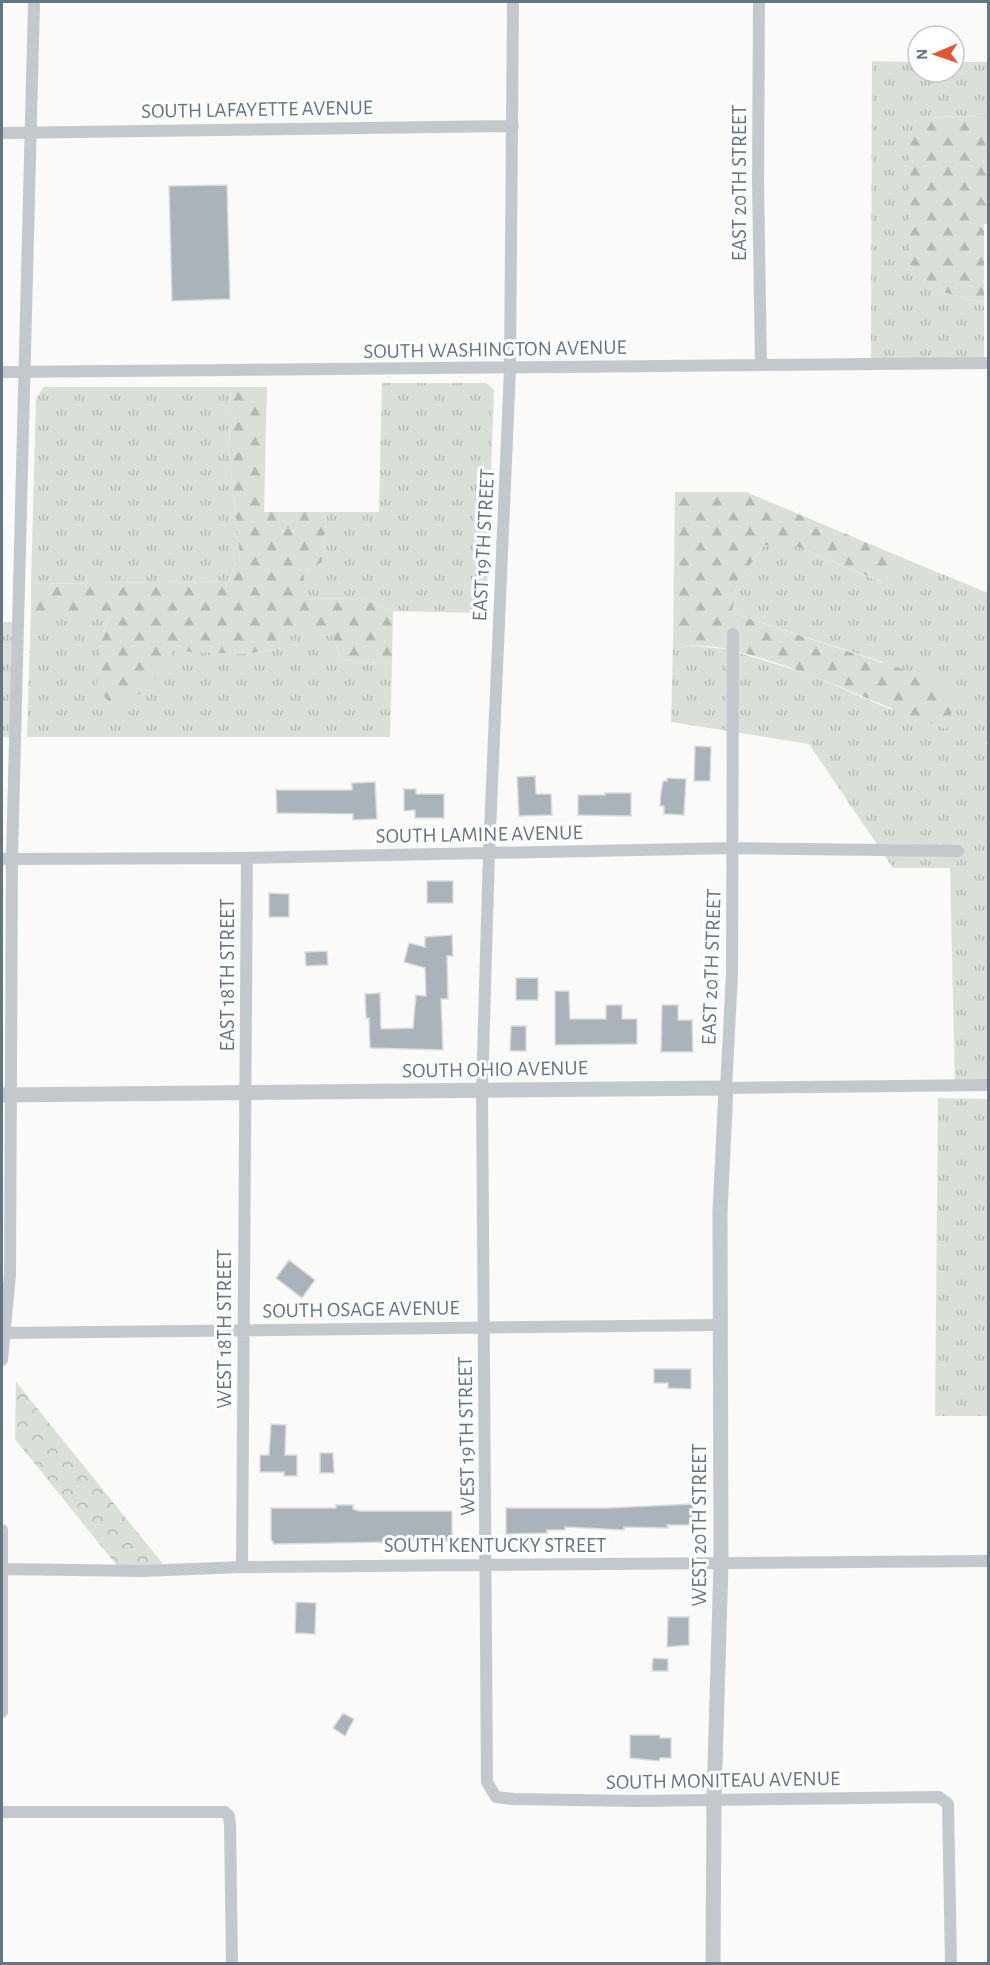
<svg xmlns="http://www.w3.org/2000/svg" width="990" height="1965" font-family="'Alegreya Sans',sans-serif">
<defs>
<pattern id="grass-tufts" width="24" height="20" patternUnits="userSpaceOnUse" patternTransform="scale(1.5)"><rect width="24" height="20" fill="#dadfd7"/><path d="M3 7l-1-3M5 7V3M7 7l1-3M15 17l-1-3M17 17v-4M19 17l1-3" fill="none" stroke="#b4b9b4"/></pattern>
<pattern id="forest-firs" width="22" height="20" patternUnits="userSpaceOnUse" patternTransform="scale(1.5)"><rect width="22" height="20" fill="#dadfd7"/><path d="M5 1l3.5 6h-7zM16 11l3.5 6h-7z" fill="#b4b9b4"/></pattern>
<pattern id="park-crowns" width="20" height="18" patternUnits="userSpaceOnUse" patternTransform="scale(1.5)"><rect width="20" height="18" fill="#dadfd7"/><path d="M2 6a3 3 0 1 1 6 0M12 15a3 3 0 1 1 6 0" fill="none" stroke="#b4b9b4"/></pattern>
</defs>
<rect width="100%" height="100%" fill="#fafaf8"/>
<!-- grass -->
<path fill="url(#grass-tufts)" d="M872,61L918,62V72H954V62H988V115L922,118L939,291L984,303V363H871Z
M382,383H486L494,390L486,613L393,611L364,599L308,598L303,573L322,562L327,512H379Z
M44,387H231L229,450L240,556L228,581L31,584L36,398Z
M765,545H793L881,582L908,560L988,593V737L986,743L988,746V1085L955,1086L950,868H893L809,744L671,722L673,644L726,649L808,674L892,710L883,662L732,613L737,582Z
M31,611L109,615L102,641L146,692L173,650L245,654L283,648L291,629H330L341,660L392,664L390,737H27Z
M2,622H12L11,737H2Z
M938,1098L988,1099V1416H935Z"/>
<!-- forest -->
<path fill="url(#forest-firs)" d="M988,115V224H984V303L939,291L909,264V136L922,118Z
M231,387H267L264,512H327L322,562L303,573L308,598L364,599L393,611L392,664L341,660L330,629H291L284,648L245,654L173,651L146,692L110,704L97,686L102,641L109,616L31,611V584L228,581L240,556L229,450Z
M675,492H746L908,560L882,582L793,545H765L737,582L732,613L929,678L955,701L947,729C873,704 804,667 728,649C710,645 691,646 673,644Z"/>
<!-- park -->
<path fill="url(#park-crowns)" d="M16,1382L163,1564L118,1567L15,1439Z"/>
<!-- building -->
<path fill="#aab3b9" stroke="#dcdcda" stroke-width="1.5" d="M227,185L230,299L172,301L169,186Z
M695,746L711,747L710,781H694Z
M535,776L536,794H551L552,815L519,816L517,777Z
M667,778L686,779L684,815L664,814V806H660L661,792L663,781H667Z
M375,782L377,819L353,820V814L277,813L276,790H352V783Z
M404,789H416V794H444V818H415V810L404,811Z
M605,793H631V816L578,815V795H605Z
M427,881H453V903H427Z
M269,893L289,894V917H269Z
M452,935L453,956H447L448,999H441L443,1050L370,1048L369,1018H366L365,994L380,993L381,1029L413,1028L416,995L426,996L425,968L404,962L409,943L425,947V937Z
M327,951L328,965L306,966L305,952Z
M516,978H538V1000H516Z
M555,991H569L570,1019H606V1005H622V1019H637V1044L555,1045Z
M662,1005H678V1020H692L693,1052H661Z
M511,1026H526V1051H510Z
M289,1260L315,1280L302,1298L276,1278Z
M654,1369H691V1389L668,1388V1383H654Z
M271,1424L286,1425L285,1455H297V1476H284V1472H260V1455H269Z
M320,1453H333L334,1473H320Z
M693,1504V1525H667L668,1528L624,1527V1530L565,1527V1530H547V1533L506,1534V1508H607Z
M336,1505H353V1509L359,1511H452V1541L274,1544L271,1539V1508H336Z
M296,1602L316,1603L315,1634L295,1633Z
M668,1617H689V1645L667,1647Z
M653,1658L668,1659V1671H652Z
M343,1713L354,1719L345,1736L333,1728Z
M630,1735H660V1738H671V1758H660L659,1761L630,1758Z"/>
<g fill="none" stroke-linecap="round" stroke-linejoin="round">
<!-- minor -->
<path stroke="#c3c8cc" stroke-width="12" d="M513,2L510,369L489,853L482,1090L487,1782L496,1797L513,1799L638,1801L939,1797L948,1804L951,1964
M759,2L758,182L761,365
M2,133L513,126
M2,372L988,363
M733,634L732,974L726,1088L988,1085
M2,859L247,858L733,848L958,851
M2,1333L720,1325
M2,1360L10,1274L12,858L34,2
M2,1530V1712
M242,1567L247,858
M2,1569L142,1571L242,1567L988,1561
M2,1812H225L229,1816L230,1825L232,1964"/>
<!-- tertiary -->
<path stroke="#c3c8cc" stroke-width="15" d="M2,1095L726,1088L720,1212L721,1563L714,1800L713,1964"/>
</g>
<g text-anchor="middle" stroke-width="6" stroke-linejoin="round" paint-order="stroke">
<!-- street labels -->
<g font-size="21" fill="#657683" stroke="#fff">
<text transform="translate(257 109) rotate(-1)" y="7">SOUTH LAFAYETTE AVENUE</text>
<text transform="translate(739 183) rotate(-90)" y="7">EAST 20TH STREET</text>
<text transform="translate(495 349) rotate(-1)" y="7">SOUTH WASHINGTON AVENUE</text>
<text transform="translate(483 545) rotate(-87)" y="7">EAST 19TH STREET</text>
<text transform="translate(479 834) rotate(-1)" y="7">SOUTH LAMINE AVENUE</text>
<text transform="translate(711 967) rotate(-88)" y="7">EAST 20TH STREET</text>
<text transform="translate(227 975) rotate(-90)" y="7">EAST 18TH STREET</text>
<text transform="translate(495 1069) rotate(-1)" y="7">SOUTH OHIO AVENUE</text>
<text transform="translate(361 1309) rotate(-1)" y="7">SOUTH OSAGE AVENUE</text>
<text transform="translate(224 1329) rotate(-90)" y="7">WEST 18TH STREET</text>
<text transform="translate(466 1436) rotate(-91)" y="7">WEST 19TH STREET</text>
<text transform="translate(699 1525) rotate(-90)" y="7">WEST 20TH STREET</text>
<text x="495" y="1552">SOUTH KENTUCKY STREET</text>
<text transform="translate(723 1780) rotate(-1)" y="7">SOUTH MONITEAU AVENUE</text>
</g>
</g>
<!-- border -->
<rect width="990" height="1965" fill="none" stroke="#657683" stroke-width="6"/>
<!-- north arrow -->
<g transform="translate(936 54) rotate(268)"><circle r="28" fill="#ffffff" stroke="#c1c8cd" stroke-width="1.5"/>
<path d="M0-4.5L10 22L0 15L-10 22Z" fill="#e4572e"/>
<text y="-9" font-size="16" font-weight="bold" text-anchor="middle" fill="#657683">N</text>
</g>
</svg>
